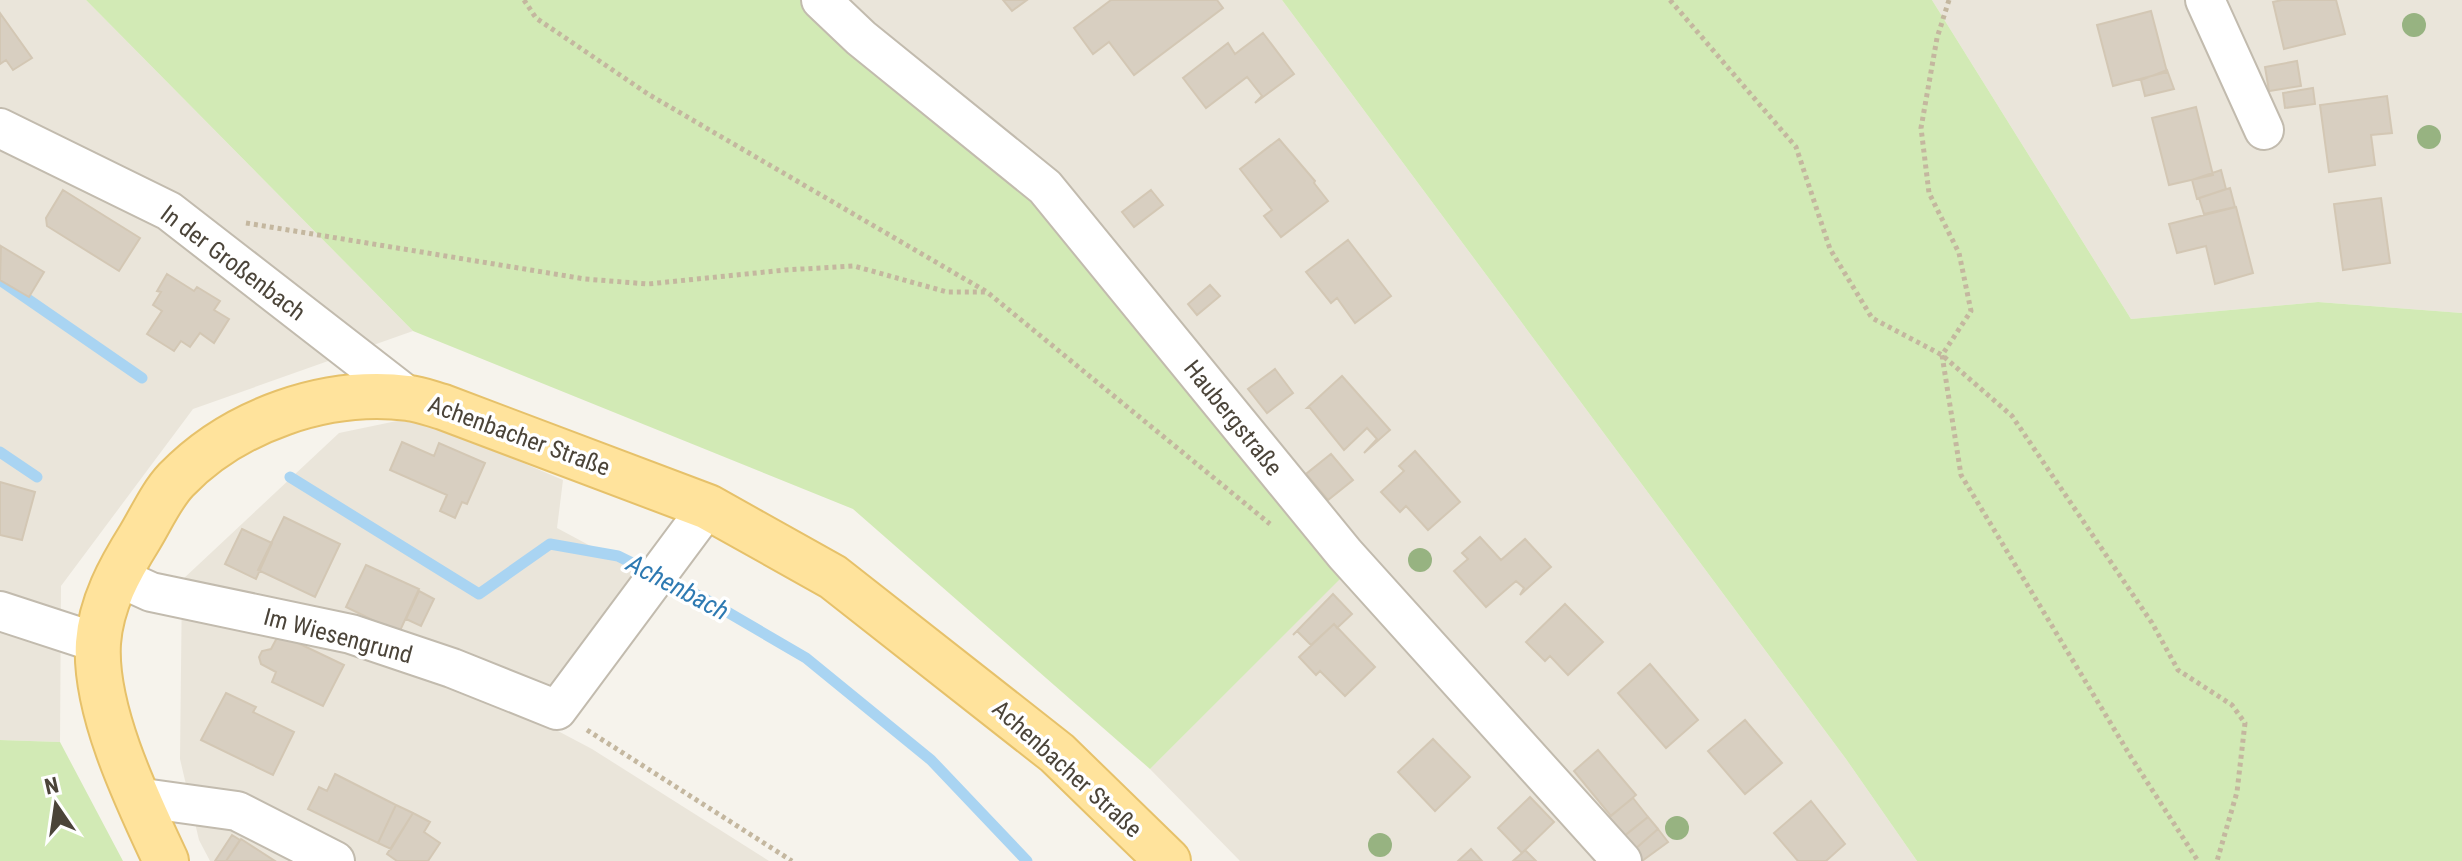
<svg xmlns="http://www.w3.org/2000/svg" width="2462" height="861" font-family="'Roboto Condensed',sans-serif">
<rect width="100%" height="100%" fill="#f6f3ec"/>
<!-- residential -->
<path fill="#eae5da" d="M0,0H86L413,331L193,409L61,586L60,742L0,740Z
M841,0H1282L1846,759L1917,861H1240L1150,769L1347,571Z
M1932,0H2462V313L2318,302L2131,319Z
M416,417L563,480L557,528L639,572L539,721L592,749L769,861H210L199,840L180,759L182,580L339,433Z"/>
<!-- green -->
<path fill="#d2eab5" d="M86,0H841L1077,213L1348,571L1150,769L853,509L413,331Z
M1282,0H1932L2131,319L2318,302L2462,313V861H1917L1846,759Z
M0,740L60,742L123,861H0Z"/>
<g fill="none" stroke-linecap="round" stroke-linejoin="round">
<!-- stream -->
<path stroke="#a9d4f2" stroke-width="11" d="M0,280L142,378
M0,452L37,477
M290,477L479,594L550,544L618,556L705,599L806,658L931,760L1027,861"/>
</g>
<!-- building -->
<path fill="#d8cfc1" stroke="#d3c7b4" stroke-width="2" d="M1003,0H1027L1012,11Z
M1111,0H1217L1223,8L1134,75L1109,42L1093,54L1074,28Z
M2282,0H2336L2345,34L2284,49L2273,2Z
M2151,11L2167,72L2113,86L2097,25Z
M0,13L32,58L13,70L6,60L0,64Z
M1263,33L1294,74L1255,103L1262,96L1247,77L1206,108L1183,78L1228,43L1235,54Z
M2297,61L2301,86L2269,91L2265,67Z
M2167,70L2174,89L2145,96L2141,80Z
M2313,88L2315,104L2285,108L2283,93Z
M2387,96L2392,133L2371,135L2375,165L2329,172L2320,105Z
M2196,107L2213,175L2169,185L2152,118Z
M1279,139L1315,181L1314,183L1328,201L1281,237L1264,216L1272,210L1240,169Z
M2221,170L2226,189L2197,199L2192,180Z
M2230,188L2235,207L2204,214L2199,198Z
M63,190L140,238L119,271L47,226L46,218Z
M1151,190L1163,205L1134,227L1122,212Z
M2381,198L2390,263L2343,270L2334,204Z
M2236,207L2253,273L2215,284L2206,246L2177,253L2169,224Z
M1348,240L1391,296L1355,323L1337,298L1331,303L1306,272Z
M1,246L44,272L29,297L0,280Z
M167,274L194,291L197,287L220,301L214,310L229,319L214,343L200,333L190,347L181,341L174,351L147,334L162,311L153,305L161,292L157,291Z
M1210,285L1220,296L1197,315L1188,304Z
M1275,369L1293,393L1267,413L1248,389Z
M1342,376L1390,430L1364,453L1377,439L1367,428L1344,450L1310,408H1307Z
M402,442L434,456L439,443L485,463L467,504L462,502L455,518L440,511L447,495L390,470Z
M1415,451L1460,502L1428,530L1406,506L1400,512L1381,492L1404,471L1399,466Z
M1331,454L1353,480L1328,500L1306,474Z
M0,482L35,492L22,540L0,535Z
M284,517L340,544L315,597L258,570Z
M242,529L272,543L256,579L225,564Z
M1480,537L1501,560L1525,539L1551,567L1520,595L1524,588L1516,581L1486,607L1454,571L1468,559L1462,553Z
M366,565L419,589L399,633L346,607Z
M419,591L434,599L421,626L406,619Z
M1333,594L1352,614L1337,628L1334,624L1311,645L1297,631L1293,635Z
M1565,604L1603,642L1568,675L1550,656L1545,661L1526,642Z
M1334,624L1375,667L1345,696L1320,671L1316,675L1299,657Z
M279,634L344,665L323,706L272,682L276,672L261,664L259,657L262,651L271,649Z
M1650,664L1698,720L1666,748L1618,693Z
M226,693L256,707L253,712L294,732L273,775L201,740Z
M1745,720L1782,763L1745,794L1708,751Z
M1433,739L1470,777L1435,811L1398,772Z
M1598,750L1636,795L1611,816L1574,771Z
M335,774L396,805L378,843L308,809L319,787L327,791Z
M1530,797L1554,822L1522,853L1498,828Z
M1633,798L1648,817L1623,837L1608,818Z
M1811,801L1845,844L1826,861H1798L1774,833Z
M396,805L413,813L391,849L378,843Z
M413,813L430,822L424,832L440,843L428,861H397L387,854Z
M1648,817L1658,829L1634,850L1623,837Z
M1658,829L1668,842L1642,861L1634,850Z
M232,835L240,840L226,861H215Z
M241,839L275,861H226Z
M1471,849L1482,861H1458Z
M1525,850L1536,861H1513L1522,853Z"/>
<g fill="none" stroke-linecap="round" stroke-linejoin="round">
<defs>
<path id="minor" d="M821,0L861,38L1045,187L1345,554L1622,861
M2205,0L2264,130
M0,128L169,211L410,398
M116,576L151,592L351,634L452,668L557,710L708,507
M0,611L98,643
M136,797L237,811L335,861"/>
<path id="major" d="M166,861C138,801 94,711 98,643C101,603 120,569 140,537C151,519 161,496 176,480C234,420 326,388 408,398C420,399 432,404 443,407L708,507L833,577L1057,753L1168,861"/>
</defs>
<!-- minor casing -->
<use href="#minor" stroke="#c2bbae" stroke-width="42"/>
<!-- major casing -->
<use href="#major" stroke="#e6c16a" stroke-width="48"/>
<!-- path -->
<path stroke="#c4b79f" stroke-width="5" stroke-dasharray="4 4" stroke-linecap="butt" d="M524,0L536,18L648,94L987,292L1270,524
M1670,0L1796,147L1830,249L1872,318L1942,355L2012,416L2152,623L2178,670L2232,705L2245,723L2237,792L2217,861
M1949,0L1937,38L1921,128L1929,193L1959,253L1971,311L1942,355L1961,475L2131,757L2198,861
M246,223L585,279L648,284L785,270L854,266L947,292H986
M587,730L792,861"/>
<!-- minor -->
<use href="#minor" stroke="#fff" stroke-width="38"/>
<!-- major -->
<use href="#major" stroke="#ffe39c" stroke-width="44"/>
</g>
<!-- trees -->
<g fill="#97b381">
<circle cx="2414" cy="25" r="12"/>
<circle cx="2429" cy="137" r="12"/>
<circle cx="1420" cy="560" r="12"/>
<circle cx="1677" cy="828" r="12"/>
<circle cx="1380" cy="845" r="12"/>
</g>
<g text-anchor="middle" stroke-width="7" stroke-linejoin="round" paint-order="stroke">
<!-- street labels -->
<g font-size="24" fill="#4b4439" stroke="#fff">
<text transform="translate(233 263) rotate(37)" y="8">In der Großenbach</text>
<text transform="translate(1233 418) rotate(51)" y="8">Haubergstraße</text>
<text transform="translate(519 436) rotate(20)" y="8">Achenbacher Straße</text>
<text transform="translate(338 636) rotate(15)" y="8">Im Wiesengrund</text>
<text transform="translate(1067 769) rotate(42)" y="8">Achenbacher Straße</text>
</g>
<!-- water labels -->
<g font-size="26" font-style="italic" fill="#2e7ab2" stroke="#fff">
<text transform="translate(678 587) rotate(28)" y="9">Achenbach</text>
</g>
</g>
<!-- north arrow -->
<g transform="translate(56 805) rotate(347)" stroke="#ffffff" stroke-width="6" paint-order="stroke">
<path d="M0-6L14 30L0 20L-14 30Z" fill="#4b4439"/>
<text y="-12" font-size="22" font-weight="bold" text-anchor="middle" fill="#4b4439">N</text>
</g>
</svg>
